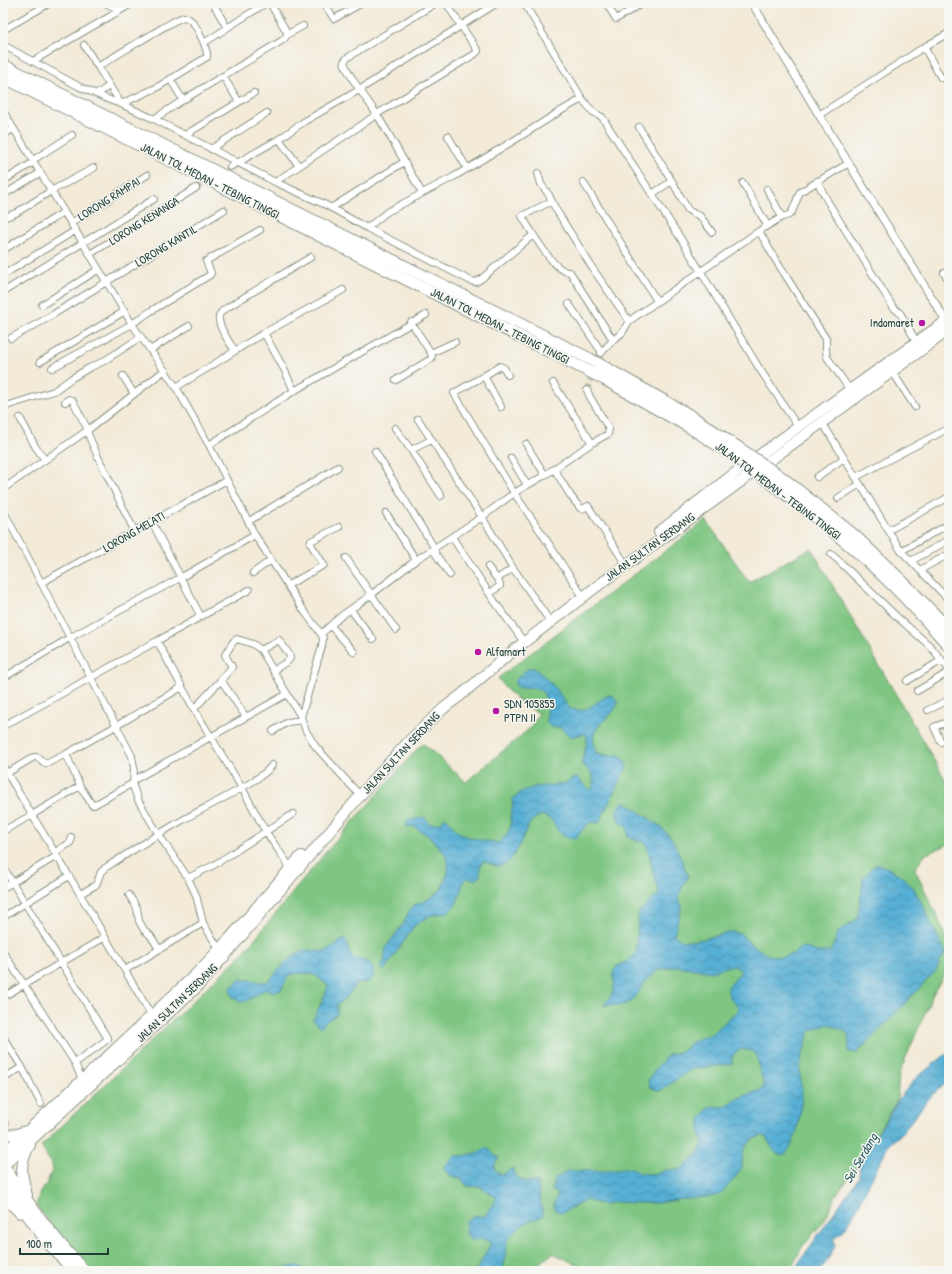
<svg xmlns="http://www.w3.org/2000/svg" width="952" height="1274" font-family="'Patrick Hand',sans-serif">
<defs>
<pattern id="water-waves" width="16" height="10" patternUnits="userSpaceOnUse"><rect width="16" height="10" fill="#57afd4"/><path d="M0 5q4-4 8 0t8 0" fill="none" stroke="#4790ad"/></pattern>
</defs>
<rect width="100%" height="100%" fill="#f6f6f2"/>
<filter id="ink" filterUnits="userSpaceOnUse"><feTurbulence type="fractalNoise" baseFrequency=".025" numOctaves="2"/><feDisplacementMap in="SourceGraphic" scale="8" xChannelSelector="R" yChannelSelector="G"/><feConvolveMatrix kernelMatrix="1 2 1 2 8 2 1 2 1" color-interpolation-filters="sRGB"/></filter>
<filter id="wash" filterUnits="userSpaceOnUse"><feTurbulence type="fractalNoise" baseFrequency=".012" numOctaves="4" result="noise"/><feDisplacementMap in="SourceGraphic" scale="16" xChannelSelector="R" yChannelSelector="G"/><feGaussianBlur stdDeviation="0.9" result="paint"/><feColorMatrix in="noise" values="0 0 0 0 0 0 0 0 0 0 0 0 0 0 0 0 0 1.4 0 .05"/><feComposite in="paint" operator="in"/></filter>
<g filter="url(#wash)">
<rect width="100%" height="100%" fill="#f3ead8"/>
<!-- grass -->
<path fill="#7fc682" stroke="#4f825b" d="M706,520L749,582L811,548L949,786V844L924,855L915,869L949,942V966L933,994L899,1074L897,1100L855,1170L837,1194L824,1221L802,1247L790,1271H589L553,1253L534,1268L532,1271H88L36,1206L40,1192L47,1183L53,1168C50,1160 45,1154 41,1146L243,953L326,852L419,747L424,744L466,782L529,729L539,713L524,705L507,690L498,678Z"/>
<!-- water -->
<path fill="url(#water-waves)" stroke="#3b7684" d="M529,668H534C549,679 560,693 569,708C587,716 594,701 610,695L615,698L618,703C609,725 586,722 596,753L609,756L619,755L627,762L626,769L620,780L599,823L591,822L582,830L576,839C559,837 559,833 551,819L541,815C538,817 533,819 531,822C522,833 516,866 498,866C494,866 488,862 483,861L480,867V876L475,880L467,878L463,881L461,892L456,904L448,912L429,916L414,926L384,971L380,967L384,961L386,947L404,923L409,911L414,905L429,899L441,890L448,872V864L445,854L429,836L413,826L407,827L406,821L424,817L430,824L441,823L445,817C451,821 452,827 457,831C469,840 485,840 499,843C504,838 511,830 511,823C511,814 509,817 513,807L512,800L522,791L535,787L563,784L577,777L587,788L592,790C596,774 591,774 581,763C584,753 588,744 586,733L573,737L566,733L560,727L552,728L546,722C547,714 548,696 541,691C535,686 525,688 518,688L514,681Z
M624,801L661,827L673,840L688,876L681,890L678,899L682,906L674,935L682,941L699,940L732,932L741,934L746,940L767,955L782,957L792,954L802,947L818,952H830L835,941L836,934L857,919L862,889L863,879L869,870L877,864C912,874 920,899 934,929C938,938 943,945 946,954L940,961L939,966L936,971L857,1053L849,1052L848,1033L829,1024L810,1031C806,1042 802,1055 800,1067C799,1075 802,1083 802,1091C802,1103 797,1156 780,1155C773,1154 769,1141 765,1136H760L754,1139L749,1142L744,1149L741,1168L736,1177L721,1194L710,1197L676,1200L657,1203H636L614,1202L604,1205L586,1200L562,1213L555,1210L554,1202L558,1195L552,1190L554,1179L568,1171H607L632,1168L639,1173L655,1175L665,1170L682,1169L697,1154L703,1144L700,1130V1119L709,1108L726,1106L736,1099L763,1089L764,1084L760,1072L757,1056L752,1051L741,1049L732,1056V1064L692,1069L660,1091L650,1087L648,1080L656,1068L668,1055L682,1051L695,1040L712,1034L739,1009C734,1002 722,992 731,983C735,979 738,976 741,971L733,965L711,972L677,966L658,970L647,980L631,1002L621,1005H604C615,992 615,988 613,972L617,966L628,961L636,953C636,939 639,926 638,913L659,894C657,883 653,873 651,862C649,855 649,849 645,843L628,837L627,827L619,821L616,812Z
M345,939C350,947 347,951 353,958C366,961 372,961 374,976L368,982L356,984L345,999L337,1005V1014L327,1021L321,1027L313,1020L325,995L328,986C314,972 308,971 289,975L281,990L274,992L267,989C254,993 254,1001 240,1002L232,996L230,988L241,979L267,982C280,970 290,953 308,950C313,950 319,952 324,951C332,950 337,942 345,939Z
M949,1052V1081L932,1095L900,1135L889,1144L852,1218L843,1231L834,1239L835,1246L826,1263L819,1271H796L797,1265L859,1177L860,1162L900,1097L916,1078Z
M487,1148L499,1158L494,1165L495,1170L502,1175L513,1168L514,1175L525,1182H537L543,1216L529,1221L522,1225L507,1240L504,1266L501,1271H476L491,1243L482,1238L472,1241L467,1235L465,1222L475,1215L484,1217L497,1198L481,1187L467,1186L461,1179L449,1175L443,1168L454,1156C465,1156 477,1154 487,1148Z
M297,1266L310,1271H272L279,1268Z"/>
</g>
<g filter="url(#ink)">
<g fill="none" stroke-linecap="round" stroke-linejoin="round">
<!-- minor-tunnel -->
<path stroke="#c9c7b7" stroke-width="6" stroke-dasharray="6 3" stroke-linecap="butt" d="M196,188L210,179
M587,390L588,386L601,353"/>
<defs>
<path id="minor" d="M105,3L120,10
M270,3L288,34
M324,3L334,19L362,3
M524,3L583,100
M606,3L616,19L643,3
M947,3L949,7
M227,28L266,3
M3,30L50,3
M3,45L80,87L112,101L121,104L154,119L275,182L326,205L367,228L471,281L476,282L481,279L533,235
M84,45L98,67C119,53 141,41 162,28C170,24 176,19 184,17C195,19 199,34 204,43
M924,47L941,78H944L949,74
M33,61L133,3
M98,67L121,104
M223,76L239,102L254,93
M170,79L183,100
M97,94L109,86
M121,104L156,88L207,57V53L204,43L227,28L213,3
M3,111L132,324L176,387L209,445L255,535L302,608L321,634L323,638L322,646L301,717L306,731L316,747L357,792
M819,115L924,47L949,33
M154,119L183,100L283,40L288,34L303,26
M639,127L672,181L652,194
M3,135L13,129
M185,135L239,102
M448,136L467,168
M279,139L299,166
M211,149L267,113
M33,160L72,135
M230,167L279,139L305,121L359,90L497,3
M538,173L541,184L549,195L555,208L593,269L629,321
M3,181L34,162
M672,181L688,210L693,213L700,216L712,232
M817,181L828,202L893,307L900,313L917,343
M275,182L363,124L377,114L475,54L478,51L446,3
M583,182L657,301
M743,183L767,225
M767,189L782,217
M422,193C407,167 393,140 377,115C367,98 350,80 344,62L347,58L358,51L436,3
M3,195L40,173
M552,201L522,216C529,228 552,267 565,271C566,272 569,272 570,272L613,340
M331,208L404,162
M3,218L16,213L51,191L94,168
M71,223L147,175
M367,228L387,212L455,176L513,141L559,112L580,100H583L593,112L602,117L681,239L759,368L798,427
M759,231L775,259L826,339V350L827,357L850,390
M3,250L64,212
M90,254L196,188
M944,273L949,281
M3,275L76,230
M3,292L154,199
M569,304L601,351
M42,305L99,269
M411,322L431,353L455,342
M264,333L343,290
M11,338L44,320L224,210
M150,350L189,326
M235,351C230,343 217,326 219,316C220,312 225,309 228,307L311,257
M601,353L613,340L622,333L629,321L759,231L782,217L789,215L792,212L800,192L849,163
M40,362L125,311
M52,368L132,324L151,311L210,275L211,273L206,261L260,230
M892,371L915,407
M123,376L134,394
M484,376L500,366L504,368L508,375
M396,380L431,359L432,356L431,353
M553,383L592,443
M176,387C206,370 234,351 264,333L284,369L294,391
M65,402L69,399L73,401L88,430V434L98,457L135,532
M3,407L54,391L72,378L89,368L104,361L141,337
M501,407L484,376L454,393L514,493L543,535L580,592
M20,418L35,446L45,460
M418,419L482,517L513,568L547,617
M822,422L901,551L949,600
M395,428L411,450L431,440
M526,444L545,475
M209,445L294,391L426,315
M411,450L441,496
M375,451L435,549
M511,458L527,485
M554,469L570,495L580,508L582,509L588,506L623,560
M817,477L844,458
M856,477L949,428
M3,489L88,430L165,370
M838,498L860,484
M3,510L132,756L134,768L133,786L138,800L159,835L188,878L196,895L203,923L219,949
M386,513L416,560
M249,521L338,467
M152,522L201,617
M889,530L949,497
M452,537L495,602L521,638
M433,550L450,575
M901,551L949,524
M831,554L838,560L897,617L930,646L949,669
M346,558L396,630
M911,561L949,540
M488,567L497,579
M920,570L949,554
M253,573L271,560
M41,583L227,480
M288,585L324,565L310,543L311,541L339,527
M249,590L157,641L194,709L242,788L266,832L290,867
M490,593L500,586V584L497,579L513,568
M351,610L373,639
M331,626L354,652
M321,634L341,616L371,595L416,560L482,517L514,493L545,475L592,443L608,434L609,429L590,397L587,390
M261,650L279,640L289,654L290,658L288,661L274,670
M3,678L71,637L180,578L255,535
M221,680L246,717
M907,681L942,660
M917,691L949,672
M194,709L221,680L232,667L225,655L233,642L237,639L253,644L261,650L301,717
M928,710L949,700
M3,726L157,641
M273,731L288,722L302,720
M941,742L934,727L945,723L949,728
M66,754L116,726L182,687
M3,766C36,823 72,879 105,937L3,997
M7,773L34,757H37L46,764L66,754L80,786L92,805H94L133,783
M134,780L287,694
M3,831L32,815L80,786
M55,852L70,843L71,841V837
M3,867L108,1039L75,1063
M188,878L214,865L293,814
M3,888L57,856
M80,894L96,885L101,872L105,868C130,852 155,836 181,821C199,810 264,780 272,765
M129,895L137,908L139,921L144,930L150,935L159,949
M3,917L69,876
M105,937L152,1016
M3,952L75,1063L82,1080
M125,970L203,923
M3,1037L22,1067L41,1104
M3,1079L22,1067
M3,1121L5,1124"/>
<path id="tertiary" d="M752,3L819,115L946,321"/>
<path id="trunk" d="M659,532L735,473L798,427L949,319
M3,1135L17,1134L26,1131
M3,1154L196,974L230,938L301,856
M3,1164C27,1202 54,1238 85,1271
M4,1165L197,987L223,958L375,778L411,739L444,708L461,695L513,651L600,584L949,330
M3,1177L22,1208L46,1241L73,1271
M27,1195C21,1174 19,1164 30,1145
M3,1196L20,1213"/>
<path id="motorway" d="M3,65L590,359L691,416L739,448
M3,77L213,182L604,379L691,428L730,453
M784,479L854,535L906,585L949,629
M779,489C800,505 821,521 841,538C880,570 916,608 949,646"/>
</defs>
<!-- minor casing -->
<use href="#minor" stroke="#899486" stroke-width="8"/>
<!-- tertiary casing -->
<use href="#tertiary" stroke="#899486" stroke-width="9"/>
<!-- trunk casing -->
<use href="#trunk" stroke="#899486" stroke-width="12"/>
<!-- motorway casing -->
<use href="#motorway" stroke="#899486" stroke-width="13"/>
<!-- minor -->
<use href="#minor" stroke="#fff" stroke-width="6"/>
<!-- tertiary -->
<use href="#tertiary" stroke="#fff" stroke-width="7"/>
<!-- trunk -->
<use href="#trunk" stroke="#fff" stroke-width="10"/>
<!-- motorway -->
<use href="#motorway" stroke="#fff" stroke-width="11"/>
<defs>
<path id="motorway-bridge" d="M739,448L784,479
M730,453L779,489"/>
</defs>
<!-- motorway-bridge casing -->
<use href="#motorway-bridge" stroke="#899486" stroke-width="13" stroke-linecap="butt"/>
<!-- motorway-bridge -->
<use href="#motorway-bridge" stroke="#fff" stroke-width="11"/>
</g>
</g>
<!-- markers -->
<g fill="#b5179e" stroke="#f6f6f2" stroke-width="1.5">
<circle cx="922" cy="323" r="4"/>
<circle cx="478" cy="652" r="4"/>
<circle cx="496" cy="711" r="4"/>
</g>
<g text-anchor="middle" stroke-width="3" stroke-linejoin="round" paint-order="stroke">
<!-- street labels -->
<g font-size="12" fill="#1f3d34" stroke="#f6f6f2">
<text transform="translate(210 181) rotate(27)" y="4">JALAN TOL MEDAN - TEBING TINGGI</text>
<text transform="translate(109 199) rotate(-32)" y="4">LORONG RAMPAI</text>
<text transform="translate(144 221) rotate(-32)" y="4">LORONG KENANGA</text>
<text transform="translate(166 246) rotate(-31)" y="4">LORONG KANTIL</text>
<text transform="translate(500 326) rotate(27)" y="4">JALAN TOL MEDAN - TEBING TINGGI</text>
<text transform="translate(778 491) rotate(37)" y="4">JALAN TOL MEDAN - TEBING TINGGI</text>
<text transform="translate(134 532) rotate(-30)" y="4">LORONG MELATI</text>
<text transform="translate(650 547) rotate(-36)" y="4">JALAN SULTAN SERDANG</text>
<text transform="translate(401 753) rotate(-47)" y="4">JALAN SULTAN SERDANG</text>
<text transform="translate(177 1003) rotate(-44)" y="4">JALAN SULTAN SERDANG</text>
</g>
<!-- poi labels -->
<g font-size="12" fill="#1f3d34" stroke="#f6f6f2" text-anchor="start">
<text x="914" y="327" text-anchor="end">Indomaret</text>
<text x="486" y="656">Alfamart</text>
<text x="504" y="708">SDN 105855<tspan x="504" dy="14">PTPN II</tspan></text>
</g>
<!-- water labels -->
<g font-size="13" font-style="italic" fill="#305f64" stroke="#f6f6f2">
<text transform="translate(860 1158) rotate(-60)" y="5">Sei Serdang</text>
</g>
</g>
<!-- margin -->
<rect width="952" height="1274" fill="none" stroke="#f6f6f2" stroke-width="16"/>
<!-- scale -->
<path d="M20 1248v6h88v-6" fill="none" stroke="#1f3d34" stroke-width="2"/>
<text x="26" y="1248" font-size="12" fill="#1f3d34" stroke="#f6f6f2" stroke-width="3" paint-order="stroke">100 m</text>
</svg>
